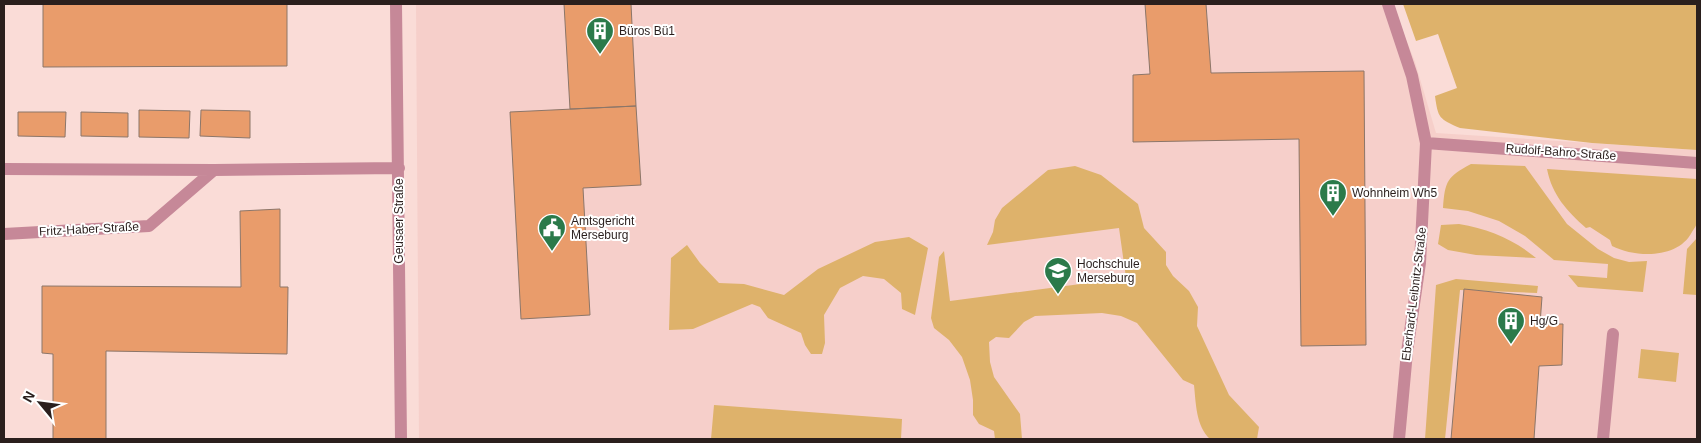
<svg xmlns="http://www.w3.org/2000/svg" width="1701" height="443" font-family="Helvetica,sans-serif">
<rect width="100%" height="100%" fill="#fadcd7"/>
<!-- built -->
<path fill="#f6cfca" d="M416,4H1392L1415,62L1436,133L1697,150V439H419Z"/>
<!-- green -->
<path fill="#deb26b" d="M1403,4H1697V150L1592,143L1460,128C1439,119 1438,118 1435,96L1457,88L1438,34L1416,41Z
M1471,164L1525,166L1567,224L1598,249L1614,258L1629,262L1647,261L1643,292L1578,287L1568,275L1607,278L1608,264L1554,260L1525,236L1499,221L1468,211L1443,208C1445,181 1447,177 1471,164Z
M1075,166L1101,175L1138,204L1144,228L1166,252V265L1173,276L1189,291L1198,307L1197,326L1229,395L1259,427L1257,439H1210C1196,426 1196,404 1194,385L1183,380L1137,323L1121,316L1102,313L1035,316L1024,322L1009,338L996,337L989,342L990,362L994,377L1020,414L1022,439H995L994,431L979,424L973,415V400L970,380L962,357L949,340L934,328L931,318L939,257L944,251L950,301L1126,278L1119,228L987,245L993,232L995,220L1002,208L1048,170Z
M1547,169L1697,179C1697,193 1698,208 1697,221C1697,225 1694,229 1692,232C1678,259 1636,258 1612,246L1610,240L1590,227L1586,228C1567,211 1552,195 1547,169Z
M1459,224C1489,229 1513,239 1536,258L1476,255L1448,250L1438,244L1441,225Z
M909,237L928,248L915,315L902,309L901,293L884,279L863,276L840,288L824,315L825,343L822,354H811L805,345L801,333L768,318L760,307L752,304L693,329L669,330L671,258L687,245L700,263L719,283L744,284L784,295L818,269L875,242Z
M1697,238V295L1683,294L1687,249Z
M1456,279L1538,286L1537,293L1460,290L1445,439H1425L1436,285Z
M1641,349L1679,353L1676,382L1638,378Z
M714,405L902,419L901,439H711Z"/>
<!-- building -->
<path fill="#e99c6b" stroke="#8c7669" d="M43,4H287V66L43,67Z
M564,4H631L636,106L570,109Z
M1145,4H1206L1211,73L1364,71L1366,345L1301,346L1299,139L1133,142V75L1150,74Z
M636,106L641,185L583,188L590,315L521,319L510,112Z
M139,110L190,111L189,138L139,137Z
M201,110L250,111V138L200,136Z
M18,112H66L65,137L18,136Z
M81,112L128,113V137L81,136Z
M280,209V287H288L287,354L106,351V439H53V354L42,353V286L241,287L240,211Z
M1464,289L1542,297L1540,324H1563L1562,365L1539,366L1534,439H1451Z"/>
<g fill="none" stroke-linecap="round" stroke-linejoin="round">
<!-- minor -->
<path stroke="#c68898" stroke-width="12" d="M396,4L401,439
M1388,4L1412,76L1426,143L1420,263L1407,352L1399,439
M1426,143L1697,163
M4,169L214,170
M4,234L149,226L214,170L399,168
M1603,439L1613,334"/>
</g>
<!-- icons -->
<defs>
<symbol id="building-pin" viewBox="-11 -11 22 30"><path d="M0 17L-7.5 6A9.5 9.5 0 1 1 7.5 6Z" fill="#2b7a4a" stroke="#fff"/><path d="M-4-6H4V6H1V3H-1V6H-4ZM-2.5-4.3h1.7v1.8h-1.7ZM.8-4.3h1.7v1.8H.8ZM-2.5-1h1.7V.8h-1.7ZM.8-1h1.7V.8H.8Z" fill="#fff"/></symbol>
<symbol id="civic-pin" viewBox="-11 -11 22 30"><path d="M0 17L-7.5 6A9.5 9.5 0 1 1 7.5 6Z" fill="#2b7a4a" stroke="#fff"/><path d="M-.6-6.5H3V-4.5H.6V-3L4-1V1h2V6H-6V1h2V-1L-.6-3ZM-1.2 2.5V6h2.4V2.5Z" fill="#fff"/></symbol>
<symbol id="university-pin" viewBox="-11 -11 22 30"><path d="M0 17L-7.5 6A9.5 9.5 0 1 1 7.5 6Z" fill="#2b7a4a" stroke="#fff"/><path d="M0-5L7-2L0 1L-7-2ZM-4 1L0 2.5L4 1V4Q0 6-4 4Z" fill="#fff"/></symbol>
</defs>
<g fill-rule="evenodd">
<use href="#building-pin" x="584" y="15" width="32" height="43"/>
<use href="#building-pin" x="1317" y="177" width="32" height="43"/>
<use href="#civic-pin" x="536" y="212" width="32" height="43"/>
<use href="#university-pin" x="1042" y="255" width="32" height="43"/>
<use href="#building-pin" x="1495" y="305" width="32" height="43"/>
</g>
<g text-anchor="middle" stroke-width="4" stroke-linejoin="round" paint-order="stroke">
<!-- poi labels -->
<g font-size="12" fill="#2a1f1d" stroke="#fff" text-anchor="start">
<text x="619" y="35">Büros Bü1</text>
<text x="1352" y="197">Wohnheim Wh5</text>
<text x="571" y="225">Amtsgericht<tspan x="571" dy="14">Merseburg</tspan></text>
<text x="1077" y="268">Hochschule<tspan x="1077" dy="14">Merseburg</tspan></text>
<text x="1530" y="325">Hg/G</text>
</g>
<!-- street labels -->
<g font-size="12" fill="#2a1f1d" stroke="#fff">
<text transform="translate(1561 152) rotate(4)" y="4">Rudolf-Bahro-Straße</text>
<text transform="translate(399 221) rotate(-90)" y="4">Geusaer Straße</text>
<text transform="translate(89 229) rotate(-3)" y="4">Fritz-Haber-Straße</text>
<text transform="translate(1414 294) rotate(-83)" y="4">Eberhard-Leibnitz-Straße</text>
</g>
</g>
<!-- border -->
<rect width="1701" height="443" fill="none" stroke="#2a1f1d" stroke-width="10"/>
<!-- north arrow -->
<g transform="translate(40 403) rotate(299)" stroke="#ffffff" stroke-width="4" paint-order="stroke">
<path d="M0-4L9 19L0 12L-9 19Z" fill="#2a1f1d"/>
<text y="-8" font-size="14" font-weight="bold" text-anchor="middle" fill="#2a1f1d">N</text>
</g>
</svg>
